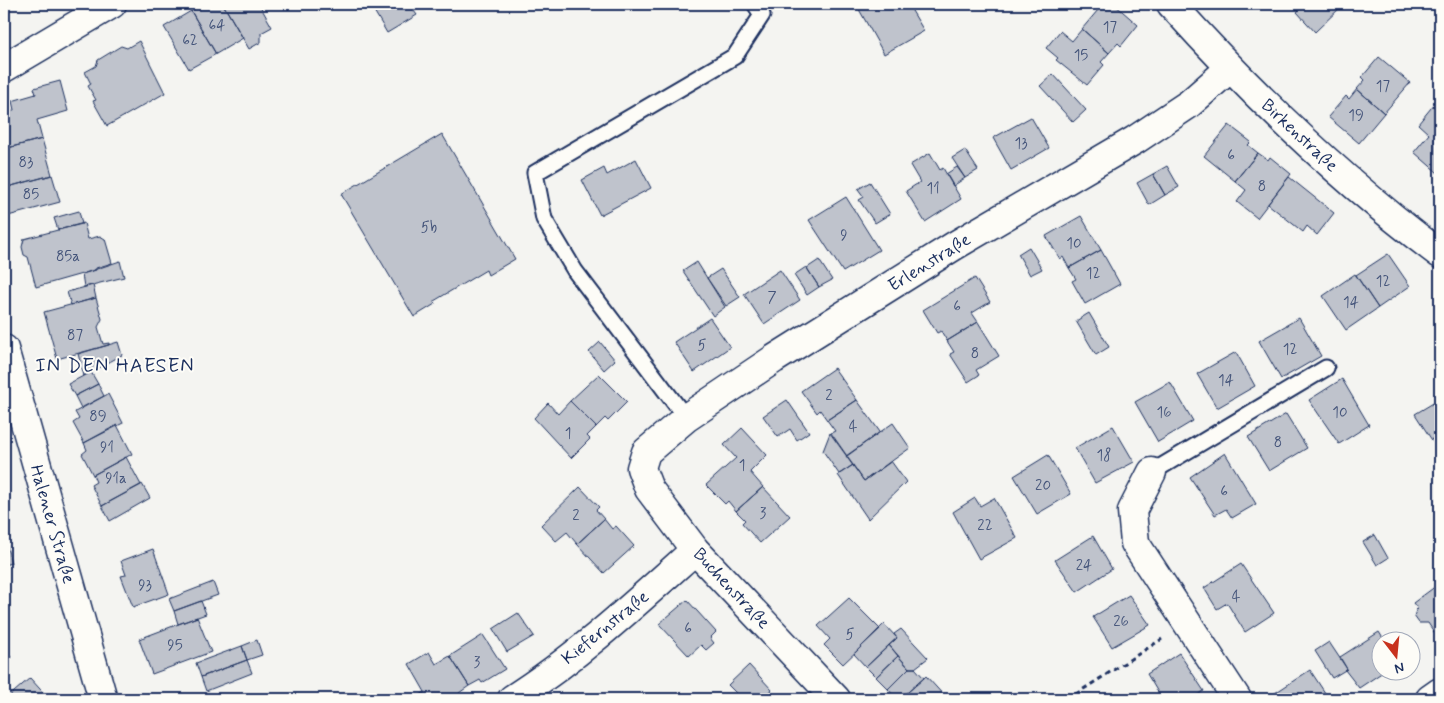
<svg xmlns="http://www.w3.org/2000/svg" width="1444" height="703" font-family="Mynerve,sans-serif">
<rect width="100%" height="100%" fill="#f4f4f1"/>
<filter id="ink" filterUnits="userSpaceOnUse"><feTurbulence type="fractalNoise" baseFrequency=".02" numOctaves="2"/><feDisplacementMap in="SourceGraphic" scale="10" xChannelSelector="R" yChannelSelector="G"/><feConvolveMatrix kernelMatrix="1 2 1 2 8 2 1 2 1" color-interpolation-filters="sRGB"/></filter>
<g filter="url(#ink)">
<!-- building -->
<path fill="#bfc3cc" stroke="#1b2f5e" d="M204,4H223L243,38L216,54L191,11Z
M223,4H259L272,27L261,33V42L249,49Z
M370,4H426L414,11L417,15L387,33Z
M856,4H908L924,31L884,54Z
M1103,4H1114L1138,25L1121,46L1118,43L1109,53L1082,29Z
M1295,4H1344L1315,32L1297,12L1300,9Z
M191,11L216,54L189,69L164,27Z
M1082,29L1109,53L1101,62L1104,65L1087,85L1056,60L1058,58L1046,48L1060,31L1072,41Z
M139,41L165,93L107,126L93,101L96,100L88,86L91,84L85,72L96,66L98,60L121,46L127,48Z
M1379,57L1410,83L1384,113L1357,89L1365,80L1362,77Z
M1053,74L1086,110L1073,122L1040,86Z
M60,81L68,111L37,120L42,139L4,149V113L14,110L12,101L36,94L34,88Z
M1357,89L1384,113L1359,143L1328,117L1346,96L1349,99Z
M1440,97V170L1438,173L1414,152L1429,134L1418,124Z
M1031,117L1049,148L1011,170L993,138Z
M1229,125L1251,142L1248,145L1258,153L1235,181L1204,156Z
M442,134L515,259L488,275L486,270L434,301L435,304L414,317L341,194Z
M42,139L52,175L4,188V149Z
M965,150L978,170L965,178L952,158Z
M930,153L940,170L943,168L961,199L925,222L906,191L920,182L910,165Z
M1258,153L1268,160L1270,157L1291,174L1257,218L1237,202L1246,190L1235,181Z
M636,159L651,188L600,215L582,180L604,168L607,175Z
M1167,166L1179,187L1165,195L1153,174Z
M957,167L965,178L953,186L946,174Z
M1153,174L1165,195L1149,205L1137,183Z
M52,175L60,202L8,216L4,200V188Z
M1289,177L1334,213L1317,235L1307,226L1303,232L1268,204Z
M870,182L890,214L875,223L859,200L864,197L858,189Z
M846,197L879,250L843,272L809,220Z
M79,211L82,224L58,230L54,218Z
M1081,216L1101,250L1069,268L1063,257L1060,259L1046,236Z
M84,223L88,239L100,236L105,239L112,263L96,268V270L36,287L28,257L24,255L22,247L24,239Z
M1029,247L1042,269L1030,275L1018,254Z
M1101,250L1120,284L1085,304L1072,281L1076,279L1069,268Z
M1388,254L1410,286L1378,308L1356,275Z
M819,260L832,280L819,287L807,268Z
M120,261L124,277L84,287L82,274Z
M697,262L725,307L713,316L683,271Z
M806,267L819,287L807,295L794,275Z
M721,269L740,297L726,306L707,278Z
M780,270L800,300L764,324L744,294Z
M1355,274L1378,308L1346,330L1323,296Z
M975,278L990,302L972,313L978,322L947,341L941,331L937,333L923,310Z
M93,285L96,298L71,305L67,292Z
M96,298L102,319L98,327L103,344L109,343V345L57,359L44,312Z
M1089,313L1109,347L1096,355L1076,321Z
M710,318L730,347L694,372L674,342Z
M1299,318L1321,356L1281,379L1259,341Z
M978,322L999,356L976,370L979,375L968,382L950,354L954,352L947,341Z
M118,342L122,355L84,376L78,354Z
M600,342L615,360L604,370L589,352Z
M1236,352L1255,386L1217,408L1197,374Z
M834,368L857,400L827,420L820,410L817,413L801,391Z
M91,372L98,384L75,396L68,384Z
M599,374L627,402L608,421L605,418L596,427L570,401Z
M1342,379L1369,425L1339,444L1309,400Z
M1170,382L1193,421L1158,442L1135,402Z
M98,384L104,396L81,408L75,396Z
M108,394L123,423L84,443L73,423L79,419L75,412Z
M1440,399V446L1437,448L1415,414Z
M787,400L809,432L797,440L790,429L778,437L763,416Z
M857,400L880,432L847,456L831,433L835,431L827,420Z
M570,401L596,427L587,436L590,439L571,458L534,418L548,403L558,414Z
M1286,414L1307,448L1269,471L1248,437Z
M893,423L910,448L864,481L846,456Z
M117,425L132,454L93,475L82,454L87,450L84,443Z
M1113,426L1134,462L1095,483L1075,448Z
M742,428L767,455L750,472L763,487L736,511L728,501L725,504L706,485L736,458L724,445Z
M830,433L853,465L839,474L823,451Z
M1225,453L1256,504L1232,518L1226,509L1215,515L1190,477Z
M1048,455L1071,494L1037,514L1014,476Z
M126,457L141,485L102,506L91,485L96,482L93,475Z
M891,461L906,482L868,519L838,475L853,465L864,481Z
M142,484L150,498L110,521L102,506Z
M580,487L599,507L596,510L604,519L577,544L567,532L556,541L541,525Z
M763,487L790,516L760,543L742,523L745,520L736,511Z
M975,498L980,506L994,498L1017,538L979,559L953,512Z
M604,519L612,529L616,526L634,546L604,573L577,544Z
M4,534L11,563L4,565Z
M1375,535L1388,558L1377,565L1363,542Z
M1093,536L1112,569L1077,592L1055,560Z
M153,549L169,594L133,607L121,576L126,575L121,561Z
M1241,564L1274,613L1245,632L1227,603L1217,609L1204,588Z
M213,582L218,595L174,611L169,599Z
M1440,583V636L1438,638L1428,623H1419L1414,616L1417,608L1413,603Z
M1129,595L1150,625L1112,647L1093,617Z
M849,598L880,629L843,664L824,645L830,639L818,626Z
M687,600L716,632L710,638L714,643L706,650L701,645L689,656L659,624Z
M201,601L206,614L178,624L174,611Z
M518,613L534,636L507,652L493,629Z
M197,617L211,652L152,674L139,639Z
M884,624L897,638L866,667L854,654Z
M901,629L928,658L915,668H909L889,645L897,638L894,634Z
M1379,632L1384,640H1382V670H1386L1359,688L1345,670L1347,669L1340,657Z
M483,635L505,669L482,683L480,680L469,686L450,656Z
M257,640L262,655L247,660L242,646Z
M1329,642L1347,669L1332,678L1315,651Z
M889,645L898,656L876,677L866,667Z
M242,646L247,660L201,677L196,663Z
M4,649L11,657L4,664Z
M429,652L436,664L450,656L469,686L459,693L461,696L457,699H423L420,695L425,692L409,664Z
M1179,653L1204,691L1191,699H1162L1147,674Z
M898,656L909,668L888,689L876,677Z
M247,660L252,673L206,691L201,677Z
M749,665L772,690L762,699H742L728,685Z
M909,668H915L924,678L900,699H897L888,689Z
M1310,670L1329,699H1275L1272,695Z
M926,676L947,699H900L924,678Z
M30,678L49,699H6Z
M213,694L215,699H199Z"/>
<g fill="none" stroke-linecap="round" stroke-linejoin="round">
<defs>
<path id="lane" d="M686,418L575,271L544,219L535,173L735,56L762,15L755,4
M1152,472L1326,368"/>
<path id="street" d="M1171,4C1253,95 1342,181 1440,254
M4,68L112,4
M4,349L103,699
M1152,472L1132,511L1135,543L1237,699
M512,699C578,657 637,602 695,550
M836,699L695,550L649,489L641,468L646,452L686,418L774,359L954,246L1135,140L1189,104L1229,69
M1430,699L1440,692"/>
</defs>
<!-- lane casing -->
<use href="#lane" stroke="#1b2f5e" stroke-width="19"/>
<!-- street casing -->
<use href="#street" stroke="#1b2f5e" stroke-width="31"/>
<!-- path -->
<path stroke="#1b2f5e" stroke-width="3" stroke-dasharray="5 4" stroke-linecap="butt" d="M1068,699L1162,639"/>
<!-- lane -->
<use href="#lane" stroke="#fdfcf7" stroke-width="15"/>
<!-- street -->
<use href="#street" stroke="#fdfcf7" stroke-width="28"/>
</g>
</g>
<g text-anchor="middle" stroke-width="4" stroke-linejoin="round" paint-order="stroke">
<!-- number labels -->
<g font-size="15" fill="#44547a">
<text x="217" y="30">64</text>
<text x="1110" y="32">17</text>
<text x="190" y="45">62</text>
<text x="1081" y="60">15</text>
<text x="1383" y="91">17</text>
<text x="1356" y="120">19</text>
<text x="1021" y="148">13</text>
<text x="1231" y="160">6</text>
<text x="26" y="167">83</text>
<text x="1262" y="191">8</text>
<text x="933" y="193">11</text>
<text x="31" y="199">85</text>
<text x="429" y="232">5b</text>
<text x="844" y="240">9</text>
<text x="1074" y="248">10</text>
<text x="68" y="261">85a</text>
<text x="1093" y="278">12</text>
<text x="1383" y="286">12</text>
<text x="772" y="302">7</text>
<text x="1351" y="307">14</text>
<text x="957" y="311">6</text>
<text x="75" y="340">87</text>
<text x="702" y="350">5</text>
<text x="1290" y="354">12</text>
<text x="975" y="358">8</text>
<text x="1226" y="385">14</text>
<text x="829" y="400">2</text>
<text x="1164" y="417">16</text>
<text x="1340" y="417">10</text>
<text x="98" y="421">89</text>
<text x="853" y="431">4</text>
<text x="568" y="438">1</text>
<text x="1278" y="447">8</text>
<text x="107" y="452">91</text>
<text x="1104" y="460">18</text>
<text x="742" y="470">1</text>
<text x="116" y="483">91a</text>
<text x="1043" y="490">20</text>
<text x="1224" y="496">6</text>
<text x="763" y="518">3</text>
<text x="576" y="520">2</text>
<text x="985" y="530">22</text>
<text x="1084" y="570">24</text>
<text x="145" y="590">93</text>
<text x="1236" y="601">4</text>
<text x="1121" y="626">26</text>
<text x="688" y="633">6</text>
<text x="850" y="639">5</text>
<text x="175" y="650">95</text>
<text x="477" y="667">3</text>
</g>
<!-- street labels -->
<g font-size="18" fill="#1b2f5e" stroke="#fdfcf7">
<text transform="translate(1300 135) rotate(43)" y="6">Birkenstraße</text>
<text transform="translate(929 262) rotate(-32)" y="6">Erlenstraße</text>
<text transform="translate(53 524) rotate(74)" y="6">Halener Straße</text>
<text transform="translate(732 588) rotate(47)" y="6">Buchenstraße</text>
<text transform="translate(605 627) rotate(-39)" y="6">Kiefernstraße</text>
</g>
<!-- quarter labels -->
<g font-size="20" letter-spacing="1" fill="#1b2f5e" stroke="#fdfcf7">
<text x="115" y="372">IN DEN HAESEN</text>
</g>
</g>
<!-- margin -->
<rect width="1444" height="703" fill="none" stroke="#fdfcf7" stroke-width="20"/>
<rect x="10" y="10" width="1424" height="683" fill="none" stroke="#1b2f5e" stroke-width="2" filter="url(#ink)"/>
<!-- north arrow -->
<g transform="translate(1396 656) rotate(164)"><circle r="24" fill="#fdfcf7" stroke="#a3aaba"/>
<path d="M0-4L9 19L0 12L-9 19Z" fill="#c8321e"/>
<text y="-8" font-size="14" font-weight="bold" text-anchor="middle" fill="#1b2f5e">N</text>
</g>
</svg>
